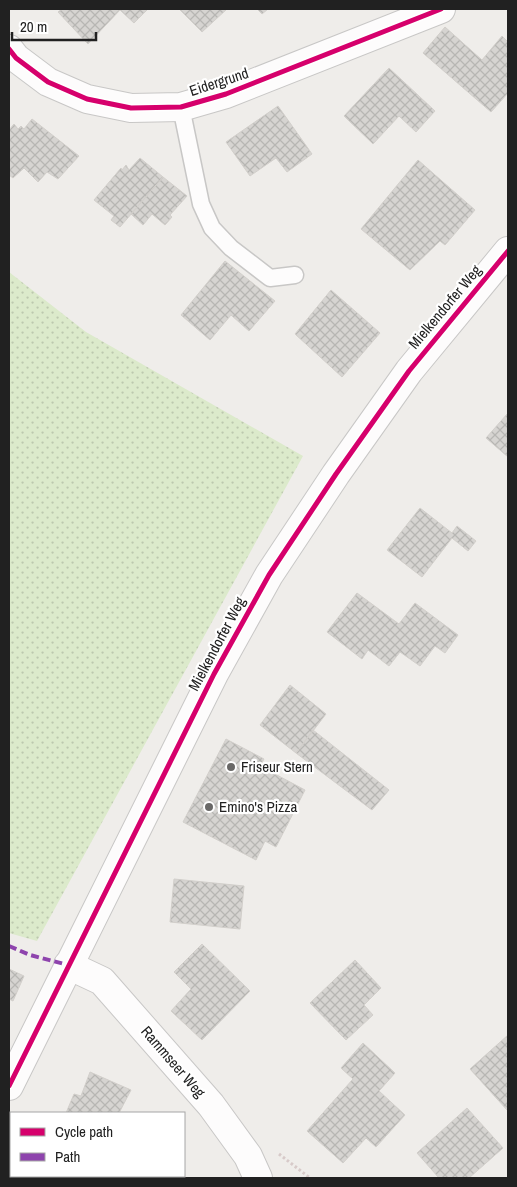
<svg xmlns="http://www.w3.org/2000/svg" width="517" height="1187" font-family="'Archivo Narrow',sans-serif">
<defs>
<pattern id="grass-dots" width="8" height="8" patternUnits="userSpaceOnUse" patternTransform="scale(1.25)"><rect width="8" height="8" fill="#dceacb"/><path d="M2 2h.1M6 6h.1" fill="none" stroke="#bcc8ae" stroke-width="1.8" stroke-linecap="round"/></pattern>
<pattern id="building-cross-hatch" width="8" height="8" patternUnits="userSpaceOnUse" patternTransform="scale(1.25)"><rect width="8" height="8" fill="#d6d4d1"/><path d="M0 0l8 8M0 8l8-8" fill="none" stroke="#b7b6b3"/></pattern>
</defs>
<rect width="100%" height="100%" fill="#efedea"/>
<!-- grass -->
<path fill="url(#grass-dots)" d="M9,272L86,332L303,456L37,941L9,933Z"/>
<!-- building -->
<path fill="url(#building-cross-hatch)" stroke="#d2cfcb" d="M62,9H148L134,23L120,10L88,44L58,12Z
M179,9H227L202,32Z
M257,9H268L262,14Z
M445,27L482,60L502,36L508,42V93L491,112L423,53Z
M389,68L435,111L416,132L399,116L373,144L344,116Z
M278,106L312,154L287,172L276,158L250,176L226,142Z
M32,119L79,156L58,179L47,172L38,182L24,168L13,178L9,175V130L14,124L18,129L21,126L24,129Z
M140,158L163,177L120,227L111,220L114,216L94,200L121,168L122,170L126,165L129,170Z
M418,160L475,210L445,245L440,241L410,270L361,229Z
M163,177L187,196L170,215L172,217L165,225L152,214L143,225L131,214Z
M225,261L275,301L249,331L231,315L210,340L181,315Z
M331,290L380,333L342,377L295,334Z
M508,413V457L486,438Z
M420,508L452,533L457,526L476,541L468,551L452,538L422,577L387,550Z
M357,593L399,624L415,603L458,635L445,653L435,646L420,666L400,652L389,666L368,650L362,659L327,632Z
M290,685L326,714L296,753L260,725Z
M313,730L389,790L372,810L296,753Z
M226,739L264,759L260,766L305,790L276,847L265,841L256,860L183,822Z
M174,879L244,886L240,929L170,922Z
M202,944L250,991L202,1040L171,1011L191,989L174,972Z
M355,960L381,988L364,1005L373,1015L346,1040L310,1003Z
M9,969L24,976L13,1001L9,999Z
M508,1035V1109L507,1110L470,1069Z
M363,1043L395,1073L379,1091L405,1115L376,1147L366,1138L343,1163L307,1131L353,1079L341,1068Z
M90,1072L131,1090L119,1113H66L74,1094L81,1096Z
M467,1108L503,1148L469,1178H439L417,1153Z
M32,1176H77L76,1178H31Z"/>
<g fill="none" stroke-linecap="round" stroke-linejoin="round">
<defs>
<path id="service" d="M181,107L201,204L212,228L231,248L270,278L295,275"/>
<path id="minor" d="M9,49L16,58L48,82L87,99L131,108L181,107L226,94L441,9
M68,965L102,981L211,1105L248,1156L258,1178"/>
<path id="tertiary" d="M9,1086L214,674L269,575L336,474L409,371L508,251"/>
</defs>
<!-- service casing -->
<use href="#service" stroke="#c8c7c6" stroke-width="19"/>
<!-- minor casing -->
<use href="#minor" stroke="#c8c7c6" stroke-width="30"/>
<!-- tertiary casing -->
<use href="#tertiary" stroke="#c8c7c6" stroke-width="30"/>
<!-- path -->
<path stroke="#d7cac9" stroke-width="3" stroke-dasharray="2.5 2.5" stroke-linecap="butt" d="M279,1154L310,1178"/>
<!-- service -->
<use href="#service" stroke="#fdfcfc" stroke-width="16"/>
<!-- minor -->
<use href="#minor" stroke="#fdfcfc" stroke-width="28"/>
<!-- tertiary -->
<use href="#tertiary" stroke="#fdfcfc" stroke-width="28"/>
<!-- quiet -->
<path stroke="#8e44ad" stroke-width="4" stroke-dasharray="8 4" stroke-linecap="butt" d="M9,946L30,955L68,965"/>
<defs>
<path id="cycleway" d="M9,49L16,58L48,82L87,99L131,108L181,107L226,94L441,9
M9,1086L214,674L269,575L336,474L409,371L508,251"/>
</defs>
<!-- cycleway casing -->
<use href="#cycleway" stroke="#fff" stroke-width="8"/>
<!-- cycleway -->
<use href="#cycleway" stroke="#d6006c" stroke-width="5"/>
</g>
<!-- markers -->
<g fill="#696867" stroke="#fff" stroke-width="2">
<circle cx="231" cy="767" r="5"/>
<circle cx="209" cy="807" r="5"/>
</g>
<g text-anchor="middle" stroke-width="4.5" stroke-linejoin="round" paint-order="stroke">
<!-- street labels -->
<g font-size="15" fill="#212121" stroke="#fff">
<text transform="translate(219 82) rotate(-18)" y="5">Eidergrund</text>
<text transform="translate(445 307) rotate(-50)" y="5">Mielkendorfer Weg</text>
<text transform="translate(217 644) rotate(-62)" y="5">Mielkendorfer Weg</text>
<text transform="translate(173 1062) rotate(49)" y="5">Rammseer Weg</text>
</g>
<!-- poi labels -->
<g font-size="15" fill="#212121" stroke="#fff" text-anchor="start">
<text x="241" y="772">Friseur Stern</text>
<text x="219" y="812">Emino's Pizza</text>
</g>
</g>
<!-- border -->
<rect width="517" height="1187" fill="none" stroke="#212121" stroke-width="20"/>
<!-- legend -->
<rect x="10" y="1112" width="175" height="65" fill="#ffffff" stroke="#a6a6a6"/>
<rect x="20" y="1128" width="25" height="8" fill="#d6006c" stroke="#a6a6a6"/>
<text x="55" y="1137" font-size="15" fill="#212121">Cycle path</text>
<rect x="20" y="1153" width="25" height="8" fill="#8e44ad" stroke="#a6a6a6"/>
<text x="55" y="1162" font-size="15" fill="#212121">Path</text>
<!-- scale -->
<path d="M12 32v8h84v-8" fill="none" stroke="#212121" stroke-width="2.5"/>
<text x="20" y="32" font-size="15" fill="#212121" stroke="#ffffff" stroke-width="4" paint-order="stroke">20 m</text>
</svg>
